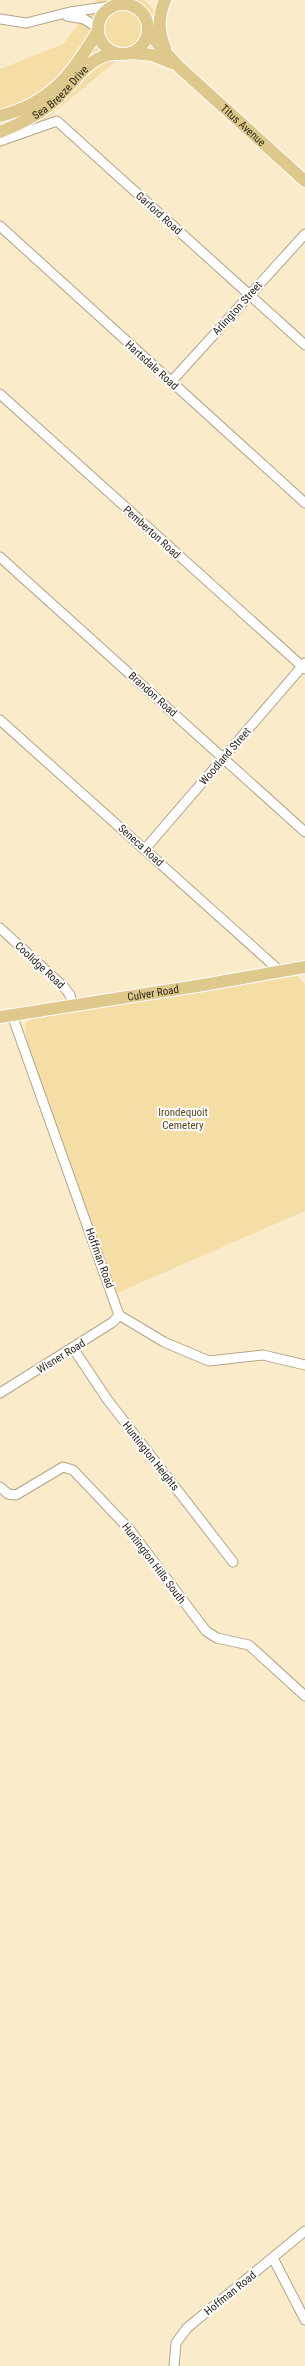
<svg xmlns="http://www.w3.org/2000/svg" width="305" height="2366" font-family="'Roboto Condensed',sans-serif">
<rect width="100%" height="100%" fill="#faeccb"/>
<!-- green -->
<path fill="#f5dda6" d="M97,0H144C171,24 166,32 151,61H116L41,123L0,138V69L63,44Z
M297,976L305,984V1211L117,1293C104,1259 19,1040 25,1023L33,1018Z"/>
<g fill="none" stroke-linecap="round" stroke-linejoin="round">
<defs>
<path id="minor" d="M67,16L84,19L98,28
M0,19L26,23L70,12L112,6
M0,141L57,121L305,345
M0,226L305,503
M171,382L305,234
M0,394L305,669
M0,557L305,832
M0,720L281,972
M145,849L305,663
M0,928L64,987L70,995L73,1005
M12,1015L119,1315L164,1342L209,1361L263,1355L305,1365
M73,1348L107,1399L233,1562
M0,1393L113,1322L119,1315
M0,1487L8,1494L16,1495L63,1467L73,1470L130,1530L206,1631L217,1638L249,1645L305,1696
M273,2258L305,2320
M174,2366L176,2343L187,2328L305,2231"/>
<g id="major">
<path d="M165,0C158,16 158,32 165,48"/>
<circle cx="123" cy="29" r="25"/>
<path id="s1" d="M148,30L157,43L178,66L305,181"/>
<path d="M131,53L152,55L172,63"/>
<path d="M0,116C52,103 72,73 98,31"/>
<path id="s2" d="M0,132C18,125 36,116 51,104C72,88 88,52 118,54"/>
<path id="s3" d="M0,1017L203,985L305,967"/>
</g>
</defs>
<!-- minor casing -->
<use href="#minor" stroke="#b2a485" stroke-width="11"/>
<!-- major casing -->
<use href="#major" stroke="#fff" stroke-width="14"/>
<!-- minor -->
<use href="#minor" stroke="#fff" stroke-width="9"/>
<!-- major -->
<use href="#major" stroke="#dfc88c" stroke-width="12"/>
</g>
<g text-anchor="middle" stroke-width="4" stroke-linejoin="round" paint-order="stroke">
<!-- street labels -->
<g font-size="11" fill="#2d271b" stroke="#fff">
<text dy="4" stroke="none"><textPath href="#s2" startOffset="73">Sea Breeze Drive</textPath></text>
<text dy="4" stroke="none"><textPath href="#s1" startOffset="135">Titus Avenue</textPath></text>
<text transform="translate(159 213) rotate(42)" y="4">Garford Road</text>
<text transform="translate(237 308) rotate(-48)" y="4">Arlington Street</text>
<text transform="translate(152 365) rotate(42)" y="4">Hartsdale Road</text>
<text transform="translate(152 532) rotate(42)" y="4">Pemberton Road</text>
<text transform="translate(153 694) rotate(42)" y="4">Brandon Road</text>
<text transform="translate(225 756) rotate(-49)" y="4">Woodland Street</text>
<text transform="translate(141 845) rotate(42)" y="4">Seneca Road</text>
<text transform="translate(40 965) rotate(43)" y="4">Coolidge Road</text>
<text dy="4" stroke="none"><textPath href="#s3" startOffset="155">Culver Road</textPath></text>
<text transform="translate(100 1258) rotate(70)" y="4">Hoffman Road</text>
<text transform="translate(61 1356) rotate(-32)" y="4">Wisner Road</text>
<text transform="translate(151 1456) rotate(52)" y="4">Huntington Heights</text>
<text transform="translate(154 1563) rotate(53)" y="4">Huntington Hills South</text>
<text transform="translate(230 2293) rotate(-39)" y="4">Hoffman Road</text>
</g>
<!-- park labels -->
<g font-size="11" fill="#574619" stroke="#fff">
<text x="183" y="1116">Irondequoit<tspan x="183" dy="13">Cemetery</tspan></text>
</g>
</g>
</svg>
